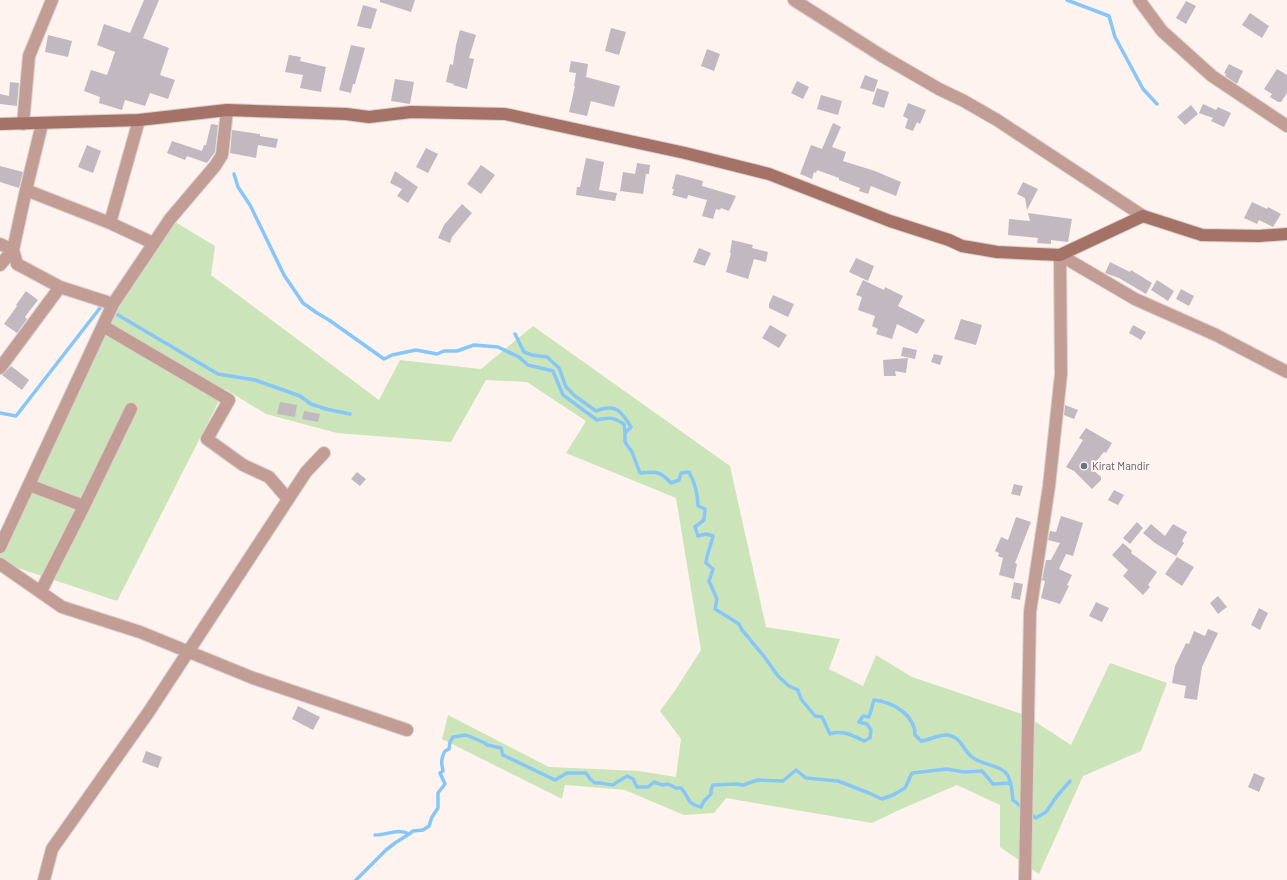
<svg xmlns="http://www.w3.org/2000/svg" width="1287" height="880" font-family="Barlow,sans-serif">
<rect width="100%" height="100%" fill="#fef3ee"/>
<!-- green -->
<path fill="#cce4b9" d="M170,219L215,246L211,275L379,400L400,360L481,369L533,326L730,466L766,627L840,639L829,669L863,686L876,655L912,677L1025,715L1071,745L1110,663L1167,683L1141,751L1083,776L1039,874L1000,847V805L957,785L897,811L872,823L726,798L714,813L684,815L625,790L565,785L562,799L442,739L448,715L549,767L639,771L676,777L681,739L660,711L676,689L701,650L676,498L566,453L586,421L527,382L486,380L451,442L337,433L266,414L225,389L117,601L0,562V546L113,304Z"/>
<g fill="none" stroke-linecap="round" stroke-linejoin="round">
<!-- stream -->
<path stroke="#87c6f9" stroke-width="3.5" d="M1067,0L1109,16L1115,37L1143,89L1157,104
M234,174L238,187L250,205L284,275L303,303L317,313L329,320L384,359L392,355L416,350L437,354L444,351H457L474,345L498,347L519,357L528,365L553,371L563,395L597,420C609,417 613,417 624,424L625,433
M118,315L218,374L255,380L300,396L311,404L326,409L350,414
M515,334L524,352L532,355L547,357L559,368L566,387L575,396L596,411C616,403 621,411 631,427L625,433V442L632,452L640,473C656,471 660,471 671,483L679,480L681,473L689,472C695,483 698,494 698,506L705,509L704,520L695,527L698,536L706,534L713,536C711,545 707,553 706,563L713,569L709,581L717,599L715,609L739,624L742,630L763,655L778,676L789,686L798,690L801,699L815,716L822,717L830,734C843,730 852,735 864,741L870,738L871,730L867,724L859,722L863,716L869,717L874,700C893,702 915,715 915,735L921,741C930,740 939,734 948,735C961,737 963,750 972,757C981,765 998,764 1006,773C1012,780 1012,792 1013,800L1023,808
M0,413L16,416L100,308
M1029,813L1036,818L1046,812L1057,796L1070,781
M375,835C388,835 398,828 409,834L413,831L423,830L429,826L432,817L438,808V793L445,784L440,773L443,771C441,763 441,758 445,751L449,749L450,742L453,737L466,735L485,743L487,745L501,748L503,755L555,780L567,773H586L590,779L595,783C601,782 607,785 613,785C617,781 622,780 627,776L633,779L637,787H648L654,782L662,785L668,784L676,788H681C692,800 684,802 701,807L704,801L711,794V790L713,785L736,784L743,785L758,780L783,781L796,770L806,778L838,781L869,793L882,799L893,795L905,788L912,773L947,769L964,772L982,771L993,784L1011,783
M356,880L386,850L395,843L409,834"/>
</g>
<!-- building -->
<path fill="#c2b9c0" d="M144,0H159L143,38L169,48L160,75L175,80L168,99L150,93L145,106L125,100L122,110L99,103L100,97L84,91L91,70L107,75L115,52L97,45L104,24L130,33Z
M380,0H415L411,12L380,2Z
M1186,1L1196,6L1186,24L1176,18Z
M363,5L377,9L371,29L357,26Z
M1250,13L1269,26L1262,38L1242,25Z
M611,28L626,32L619,55L605,51Z
M460,30L476,35L469,58L474,59L467,89L453,85L454,84L446,82L450,64L453,65L456,45Z
M48,35L72,41L68,57L45,52Z
M351,45L365,48L355,84H353L351,93L339,90Z
M707,49L720,54L714,71L701,66Z
M289,55L301,57L300,61L326,67L321,92L300,88L303,75L285,72Z
M571,61L588,64L586,77L620,86L614,107L591,101L587,116L569,112L575,86H574L576,73L569,72Z
M1229,64L1243,71L1237,84L1225,76L1226,74L1224,73Z
M1277,69L1287,75V93L1281,102H1278L1270,97L1272,94L1264,89Z
M865,75L878,80L874,92L860,88Z
M395,79L414,82L410,104L391,101Z
M797,81L809,87L803,99L791,93Z
M10,82L19,83L17,106L0,104V94L9,96Z
M877,88L889,92L884,108L872,104Z
M821,95L842,101L838,115L817,109Z
M908,103L926,110L920,124L917,122L913,131L905,128L908,119L903,116Z
M1203,104L1216,110L1218,107L1231,113L1224,127L1211,121L1213,118L1199,113Z
M1191,105L1198,114L1185,125L1177,117Z
M833,123L841,127L832,147L846,152L843,161L875,171L901,182L896,196L871,186L868,194L859,191L860,188L839,180V178L817,170L816,173L814,172L812,179L800,174L811,145L822,149Z
M211,124L218,125L215,152L207,163L187,156L185,160L167,153L172,141L202,151L204,145H206Z
M232,130L260,134V136L278,139L276,148L258,145L256,158L230,153Z
M87,145L101,151L93,173L78,167Z
M426,148L438,154L428,173L416,167Z
M586,158L604,162L599,190L617,193L615,201L576,195L577,187H580Z
M637,163L650,165L649,174H646L643,194L620,191L623,172L635,174Z
M481,165L495,175L481,194L467,184Z
M0,166L23,172L19,188L0,182Z
M395,171L418,187L408,203L397,196L402,189L390,183Z
M676,174L703,181L702,186L736,196L729,211L721,208L720,210L716,209L713,219L702,216L707,200L688,195L687,199L672,195L674,189H672Z
M1023,182L1038,189L1027,210L1025,198L1017,194Z
M1252,202L1267,209L1268,207L1281,214L1273,227L1259,220L1257,224L1244,218Z
M462,204L472,213L452,237L450,243L438,238L444,225Z
M1028,213L1072,219L1068,242L1051,240V244L1037,243L1038,238L1008,235L1009,219L1030,221Z
M732,240L753,245L752,248L768,252L766,262L754,259L748,279L726,272L731,253H730Z
M699,248L711,253L705,266L693,262Z
M856,258L874,266L868,281L849,272Z
M1110,262L1130,272L1131,270L1152,283L1146,294L1119,278L1105,273Z
M863,280L884,290L885,287L903,296L898,306L925,320L917,334L897,324L892,339L876,334L878,329L872,326L875,316L858,310L862,297L856,295Z
M1157,280L1174,291L1168,301L1151,290Z
M1181,289L1194,296L1189,306L1176,299Z
M26,291L38,300L25,317L27,319L17,333L4,324L17,306L16,305Z
M773,295L794,304L788,317L769,308V304Z
M961,319L982,325L976,345L954,339Z
M770,325L787,335L779,348L762,338Z
M1133,325L1146,332L1141,340L1129,333Z
M903,347L917,350L915,359L901,356Z
M934,354L943,356L940,365L931,362Z
M908,358L906,373L895,371L896,376H884L883,360Z
M11,366L29,380L22,390L2,375Z
M280,402L297,405L295,417L277,414Z
M1065,405L1078,410L1074,419L1064,415Z
M304,411L320,414L318,422L302,419Z
M1086,428L1112,443L1106,453L1104,452L1091,468L1101,477V480L1092,489L1074,471L1066,467L1083,440L1079,438Z
M357,472L366,479L360,486L351,479Z
M1014,484L1023,486L1020,496L1011,494Z
M1114,490L1124,495L1118,505L1108,500Z
M1061,516L1083,523L1073,556L1066,554L1059,569L1072,575L1067,585L1069,586L1060,604L1041,598L1045,581L1042,580L1046,560H1051L1060,543L1048,540L1050,531L1056,532Z
M1016,517L1031,522L1015,563L1017,564L1014,579L999,575L1003,558L998,556L999,553L995,551L1001,537L1008,540Z
M1137,522L1143,528L1130,544L1123,538Z
M1151,524L1165,536L1173,524L1187,532L1182,541L1184,543L1176,556L1155,543L1143,533Z
M1123,543L1132,551L1131,553L1157,572L1148,585L1150,587L1143,595L1123,576L1128,570L1112,555Z
M1177,557L1194,567L1182,586L1165,574Z
M1014,582L1023,584L1020,600L1011,598Z
M1218,596L1227,607L1218,614L1210,603Z
M1096,602L1109,608L1102,622L1089,616Z
M1259,608L1268,613L1260,630L1251,625Z
M1208,629L1218,633L1202,667L1197,700L1184,698L1186,686L1172,683L1175,666L1186,643L1189,644L1194,631L1205,636Z
M298,706L320,717L313,730L292,719Z
M146,751L162,757L158,768L142,762Z
M1254,773L1265,778L1259,792L1248,787Z"/>
<g fill="none" stroke-linecap="round" stroke-linejoin="round">
<defs>
<path id="street" d="M794,0L882,56L939,89L964,101L997,120L1143,216
M1139,0L1162,31L1212,76L1287,126
M23,124L29,56L52,0
M42,124L26,190L13,250L17,264L60,287
M26,190L110,223L153,243
M110,223L139,120
M0,244L13,250L0,265
M1060,255L1135,299L1216,335L1287,372
M103,326L229,400L207,439L243,465L269,477L288,499
M0,368L60,287L113,304
M29,485L84,506
M0,547L113,304L170,219L215,166L222,155L227,110
M0,564L62,607L140,632L253,678L407,730
M41,591L84,506L131,409
M44,880L52,849L148,713L306,472L324,453
M1025,880L1030,612L1049,486L1061,374L1060,255"/>
<path id="secondary" d="M0,124L139,120L227,110L346,114L369,117L411,112L505,114L685,153L769,174L890,221L949,240L962,246L997,252L1060,255L1143,216L1202,235L1259,236L1287,234"/>
</defs>
<!-- street casing -->
<use href="#street" stroke="#dad0cc" stroke-width="14"/>
<!-- secondary casing -->
<use href="#secondary" stroke="#dad0cc" stroke-width="14"/>
<!-- street -->
<use href="#street" stroke="#c19d95" stroke-width="12"/>
<!-- secondary -->
<use href="#secondary" stroke="#a47266" stroke-width="12"/>
</g>
<!-- markers -->
<circle fill="#6b7280" stroke="#fef3ee" stroke-width="1.5" cx="1084" cy="466" r="4"/>
<g text-anchor="middle" stroke-width="4" stroke-linejoin="round" paint-order="stroke">
<!-- worship labels -->
<g font-size="11" fill="#5b616d" stroke="#fef3ee" text-anchor="start">
<text x="1092" y="470">Kirat Mandir</text>
</g>
</g>
</svg>
